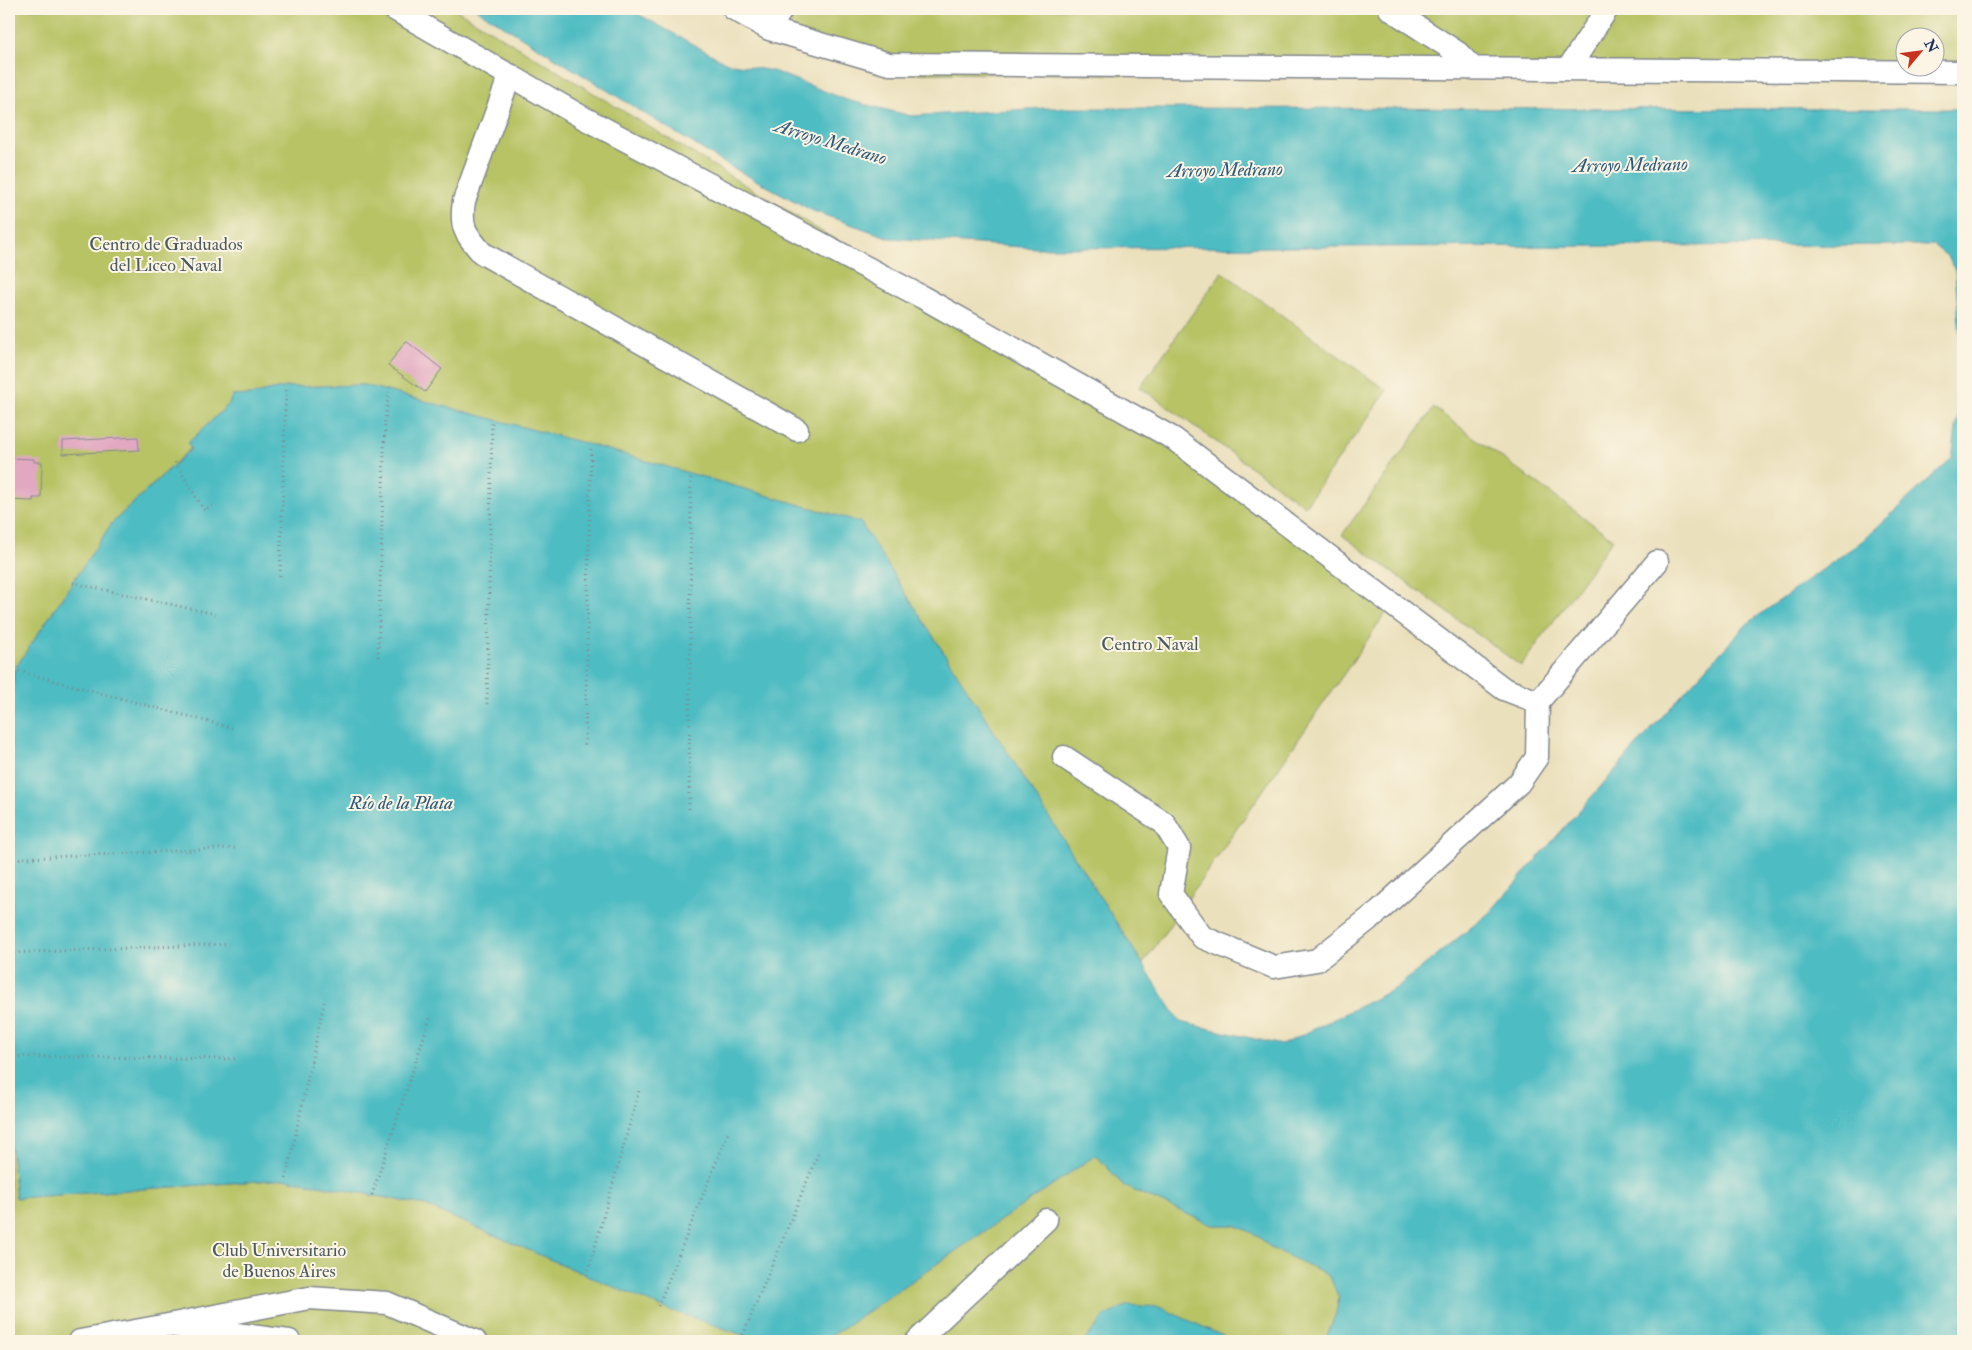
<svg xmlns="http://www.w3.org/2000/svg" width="1972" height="1350" font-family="'IM FELL Double Pica',serif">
<rect width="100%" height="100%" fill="#fcf5e5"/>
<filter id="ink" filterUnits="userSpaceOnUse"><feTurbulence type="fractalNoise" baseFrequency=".02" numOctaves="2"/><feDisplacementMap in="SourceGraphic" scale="10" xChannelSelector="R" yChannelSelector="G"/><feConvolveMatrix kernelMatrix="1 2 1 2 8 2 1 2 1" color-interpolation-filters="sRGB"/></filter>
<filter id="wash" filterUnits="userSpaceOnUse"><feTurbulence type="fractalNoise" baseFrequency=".0096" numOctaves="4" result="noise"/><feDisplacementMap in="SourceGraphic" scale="20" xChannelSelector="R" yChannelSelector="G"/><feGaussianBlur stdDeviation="1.12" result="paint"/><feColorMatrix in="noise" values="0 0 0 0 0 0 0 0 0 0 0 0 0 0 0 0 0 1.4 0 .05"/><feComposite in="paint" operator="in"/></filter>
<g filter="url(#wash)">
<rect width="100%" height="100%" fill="#ebe0bc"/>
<!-- green -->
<path fill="#b7c365" stroke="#697962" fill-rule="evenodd" d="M9,9H455L1173,445L1395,600L1143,964L860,522L591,445L364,385L286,387L251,395L232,396L229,404L188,443L191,448L112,523L14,670L9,709Z
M719,9H1963V80L899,73L754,30ZM1904,38H1934V68H1904Z
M1222,272L1387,391L1305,506L1140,387Z
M1434,408L1613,539L1521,666L1342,535Z
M9,1128L16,1198L286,1179L424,1205L658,1305L766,1341H9Z
M1096,1155L1124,1186L1212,1225H1235L1257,1235L1271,1248L1317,1269L1330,1277L1339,1298L1336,1313L1325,1341H1234L1159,1307L1105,1316L1084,1341H824Z"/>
<!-- water -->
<path fill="#4ebcc3" stroke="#347690" d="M476,9H629L727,63L773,71L847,100L911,116L1045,108L1963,109V1341H1325L1336,1313L1339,1298L1330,1277L1317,1269L1271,1248L1257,1235L1235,1225H1212L1124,1186L1096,1155L824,1341H766L743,1335L658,1306L424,1205L287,1179L16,1198L9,1128V709L14,670L112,523L191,449L188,443L229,404L232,396L251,395L286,387L364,385L591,445L860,522L1180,1022L1282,1045L1396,988L1489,913L1669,709L1747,624L1862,541L1952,458L1963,379L1955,268L1947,256L1933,245L1036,248L890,238L813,211L726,164Z
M1128,1305L1159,1307L1234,1341H1084L1105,1316Z"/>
<g id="blocks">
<!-- building -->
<path fill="#e2a8c1" d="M406,341L442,369L425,392L388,365Z
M138,437L139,450L63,454V441Z
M10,458L34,459V462H42L41,498H33V501L9,500Z"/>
</g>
</g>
<g filter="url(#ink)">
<use href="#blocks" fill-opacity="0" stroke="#83888d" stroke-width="1"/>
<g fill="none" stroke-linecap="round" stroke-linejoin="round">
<defs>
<path id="minor" d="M394,9L582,117L922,297L1174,439L1504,689L1538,702L1657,562
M734,9L769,29L889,64L1963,72
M1390,9L1458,53L1473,68
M769,29L782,9
M1568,69L1607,9
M510,75L464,201C460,228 465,233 482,253L797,430
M1064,757L1164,823L1179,848L1171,894L1202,937L1274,967L1317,960L1379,911L1519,783L1537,757L1538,702
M168,1325L309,1298L387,1303L475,1341
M80,1341L168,1325L289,1341
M917,1341L1046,1220"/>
</defs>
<!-- minor casing -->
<use href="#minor" stroke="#83888d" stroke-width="25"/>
<!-- path -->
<path stroke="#83888d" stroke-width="3" stroke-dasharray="1 4" stroke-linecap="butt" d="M175,462L204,510L213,505
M280,576L286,387
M73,583L215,614
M378,657L385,420L389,392
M14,670L232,728
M487,704L492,420
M585,745L591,445
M689,809L691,475
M9,859L235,848
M9,953L229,944
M9,1056L235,1059
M286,1179L325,998
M372,1195L430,1018
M587,1275L639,1091
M658,1306L728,1133
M743,1335L819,1152"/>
<!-- minor -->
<use href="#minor" stroke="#fff" stroke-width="22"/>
</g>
</g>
<g text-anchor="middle" stroke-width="4" stroke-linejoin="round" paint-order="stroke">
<!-- park labels -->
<g font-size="18" fill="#4a5b60" stroke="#fcf5e5">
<text x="166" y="250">Centro de Graduados<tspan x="166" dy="21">del Liceo Naval</tspan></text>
<text x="1150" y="650">Centro Naval</text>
<text x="279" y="1256">Club Universitario<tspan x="279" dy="21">de Buenos Aires</tspan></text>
</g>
<!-- water labels -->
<g font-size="19" font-style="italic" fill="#2a597c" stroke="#fcf5e5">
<text transform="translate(831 141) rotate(17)" y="7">Arroyo Medrano</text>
<text transform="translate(1630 164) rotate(-1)" y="7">Arroyo Medrano</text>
<text transform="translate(1225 169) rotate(-1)" y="7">Arroyo Medrano</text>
<text x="401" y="809">Río de la Plata</text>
</g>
</g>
<!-- margin -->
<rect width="1972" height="1350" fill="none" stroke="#fcf5e5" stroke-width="30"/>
<!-- north arrow -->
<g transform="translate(1920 52) rotate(61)"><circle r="24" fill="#fcf5e5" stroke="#a2a6af"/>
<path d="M0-4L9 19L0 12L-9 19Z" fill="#c8321e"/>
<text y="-8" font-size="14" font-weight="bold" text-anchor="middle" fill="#1b2f5e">N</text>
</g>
</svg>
